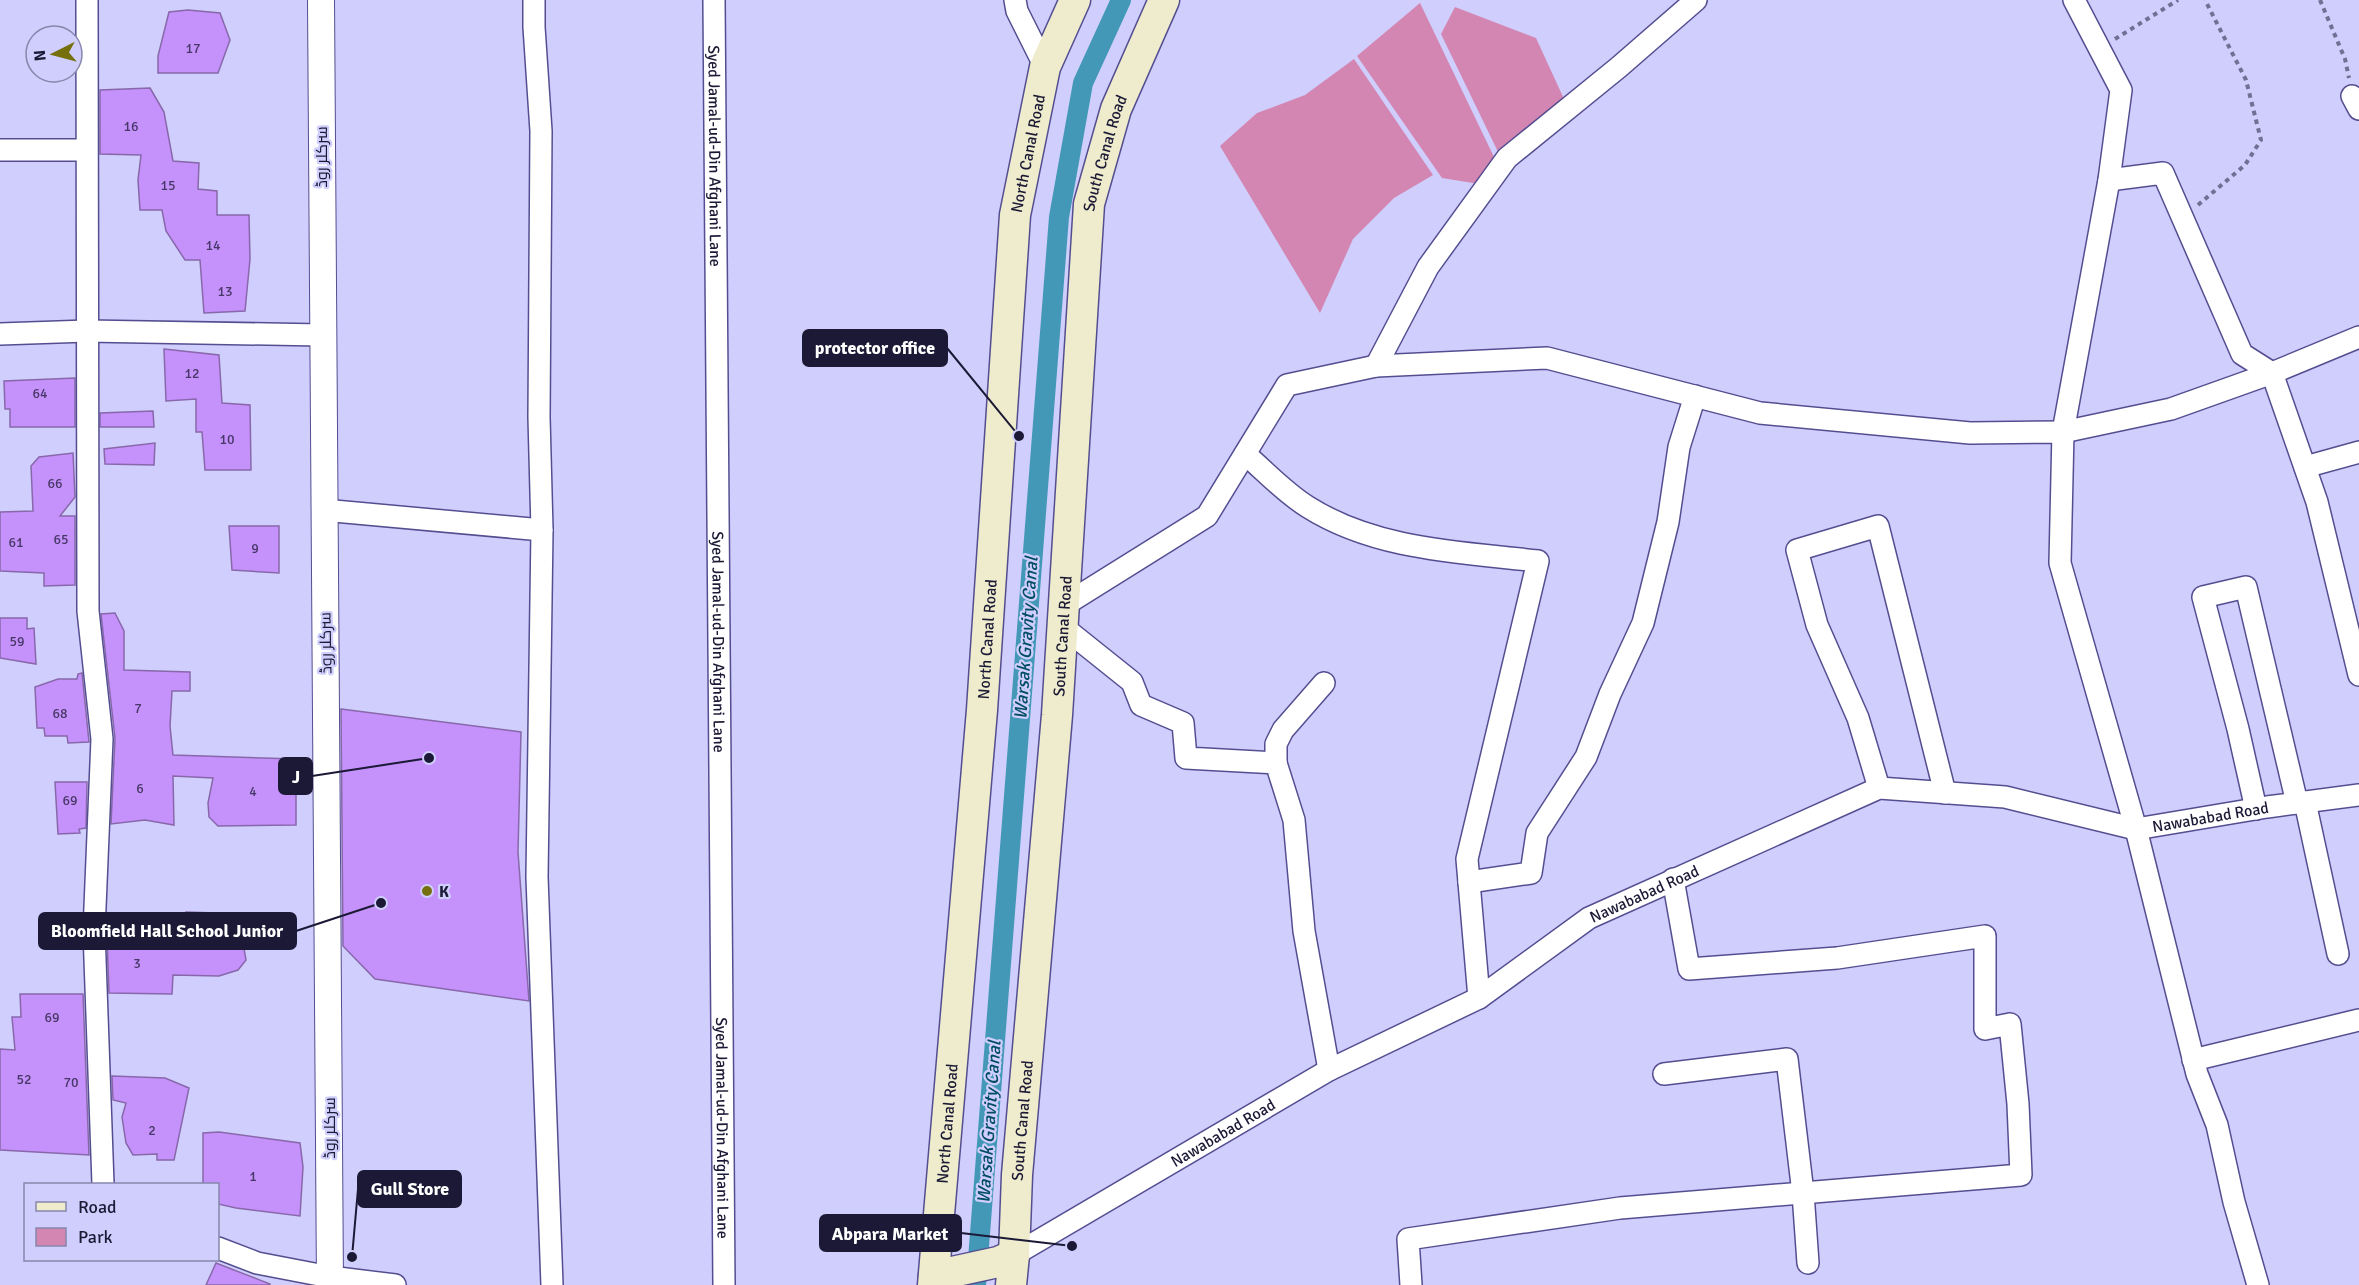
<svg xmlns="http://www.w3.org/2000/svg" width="2359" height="1285" font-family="Signika,Cairo,sans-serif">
<rect width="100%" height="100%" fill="#cfcefc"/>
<!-- green -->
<path fill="#d486b2" d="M1420,3L1494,157L1479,184L1442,178L1357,56Z
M1455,7L1536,38L1564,99L1500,156L1441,34Z
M1354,59L1433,175L1394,198L1353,239L1320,313L1220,146L1257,113L1305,95Z"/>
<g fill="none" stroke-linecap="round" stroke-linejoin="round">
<!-- canal -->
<path stroke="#4498b7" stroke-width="20" d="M976,1285L1059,217L1083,83L1121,0"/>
</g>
<!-- building -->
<path fill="#c591fb" stroke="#8868ab" stroke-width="1.5" d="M188,10L220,13L230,40L218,73H158V56L169,12Z
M150,88L164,112L173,161L199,163L198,189L217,191V215H249L250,259L245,311L204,313L200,260H185L166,231L162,210H140L138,180L141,155L100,154V90Z
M164,349L219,355L222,403L250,405L251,470H205L202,432H196V399L166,401Z
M75,378V427H10V409H5L4,381Z
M153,411L154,427H100V413Z
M155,443L154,465L105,464L104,449Z
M73,453L75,497L60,516H75V585L44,586V573L0,571V512L33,511L31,466L39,457Z
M229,526H279V573L232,570Z
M115,613L124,631V670L190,672V691H172L170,726L173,755L296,759V825L218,826L209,817L208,803L213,778L173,776L174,825L145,820L111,824L115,738L101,614Z
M0,618H27V629L34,628L36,664L0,658Z
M82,673L89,742L68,743L67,736H45L44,728H37L35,687L58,679H77L78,674Z
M341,709L521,732L518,852L529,1001L375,979L343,946Z
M55,782H87L86,828L79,829L80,833L58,834Z
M186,912L244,914L243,943L246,960L238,970L219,976L173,975L172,994L109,993L107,937L130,936L188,928Z
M20,994H83L89,1155L0,1150V1049L15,1050L12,1017H21Z
M112,1076L165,1078L189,1088L174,1160H157V1154L133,1155L126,1143L122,1117L126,1103L113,1100Z
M219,1132L300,1143L303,1167L300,1216L236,1208L218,1204V1185H203V1133Z
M216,1263L270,1284V1285H206Z"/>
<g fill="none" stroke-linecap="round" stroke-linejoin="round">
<defs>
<g id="minor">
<path d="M87,0L88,611L102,739L94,931L103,1184"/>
<path d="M534,0V27L541,131L539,417L542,530L537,877L552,1285"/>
<path id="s1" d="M714,0L724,1285"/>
<path d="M1015,0L1017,11L1045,67"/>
<path d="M1696,0L1619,67L1507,158L1428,267L1376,366L1547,358L1760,413L1970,433L2063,432L2060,563L2136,829L2197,1074L2217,1125L2234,1202L2258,1285"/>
<path d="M2074,0L2121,90L2109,180L2063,432L2171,409L2272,373L2359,337"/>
<path d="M2352,96L2359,109"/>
<path d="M0,150H86"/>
<path d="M2109,180L2163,173L2242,354L2272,373L2317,502L2359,675"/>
<path d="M0,334L87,331L322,335"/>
<path d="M1245,454C1265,471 1285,493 1308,507C1376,550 1460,552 1538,561L1467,859L1479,998"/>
<path d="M2305,467L2359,452"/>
<path d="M323,510L542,530"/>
<path d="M1063,606L1207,516L1287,385L1376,366"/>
<path d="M1062,626L1132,682L1141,705L1183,723L1186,758L1276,763L1294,820L1304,931L1329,1070"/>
<path d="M1276,763V744L1283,730L1324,683"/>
<path d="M1879,788L1858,718L1817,625L1797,550L1878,526L1945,793"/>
<path d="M2305,802L2338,954"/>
<path d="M2256,809L2238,729L2203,597L2246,587L2297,803"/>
<path d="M1469,882L1531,873L1537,833L1586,757L1610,694L1643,623L1668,522L1679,447L1695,396"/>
<path d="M2193,1060L2359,1020"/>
<path d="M1664,1074L1787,1059L1803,1193L1808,1263"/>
<path d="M218,1248L257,1263L330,1277L395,1285"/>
<path id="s2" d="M1014,1255L1329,1070L1479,998L1589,918L1879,788L2005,797L2136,829L2267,807L2359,795"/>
<path d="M1411,1285L1408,1239L1620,1208L2021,1175L2018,1104L2010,1024L1985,1029V936L1837,958L1689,969L1673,879"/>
</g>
<path id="tertiary" d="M321,0L330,1285"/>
<g id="secondary">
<path d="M934,1276L998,1262L1014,1255"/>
<path id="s3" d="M933,1285L982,710L1015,215L1045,67L1075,0"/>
<path id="s4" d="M1011,1285L1014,1255L1017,1175L1057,715L1089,204L1116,109L1164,0"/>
</g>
</defs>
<!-- minor casing -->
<use href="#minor" stroke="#544e90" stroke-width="24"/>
<!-- tertiary casing -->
<use href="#tertiary" stroke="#544e90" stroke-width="28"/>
<!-- secondary casing -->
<use href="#secondary" stroke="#544e90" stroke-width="33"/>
<!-- path -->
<path stroke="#716f94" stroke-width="4" stroke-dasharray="4.5 4.5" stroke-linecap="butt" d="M2320,0L2345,59L2349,78
M2115,39L2178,0
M2198,205L2245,165L2261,140L2246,80L2205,0"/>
<!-- minor -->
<use href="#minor" stroke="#fff" stroke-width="21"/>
<!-- tertiary -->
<use href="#tertiary" stroke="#fff" stroke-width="26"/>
<!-- secondary -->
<use href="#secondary" stroke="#eeeccc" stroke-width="30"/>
</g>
<!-- markers -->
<circle fill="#756f0e" stroke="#cfcefc" stroke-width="2" cx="427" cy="891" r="6"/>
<g text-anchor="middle" stroke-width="4.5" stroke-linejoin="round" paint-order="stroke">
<!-- number labels -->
<g font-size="14" fill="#463766">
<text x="193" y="53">17</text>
<text x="131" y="131">16</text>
<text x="168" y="190">15</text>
<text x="213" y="250">14</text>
<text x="225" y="296">13</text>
<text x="192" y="378">12</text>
<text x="40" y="398">64</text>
<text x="227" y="444">10</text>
<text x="55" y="488">66</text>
<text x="61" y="544">65</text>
<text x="16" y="547">61</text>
<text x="255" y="553">9</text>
<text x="17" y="646">59</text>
<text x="138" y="713">7</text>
<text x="60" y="718">68</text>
<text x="140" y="793">6</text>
<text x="253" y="796">4</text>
<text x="70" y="805">69</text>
<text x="137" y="968">3</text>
<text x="52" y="1022">69</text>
<text x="24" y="1084">52</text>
<text x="71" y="1087">70</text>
<text x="152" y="1135">2</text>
<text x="253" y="1181">1</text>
</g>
<!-- street labels -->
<g font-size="16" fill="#1b1935" stroke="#cfcefc">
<text dy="6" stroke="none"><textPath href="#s4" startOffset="1137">South Canal Road</textPath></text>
<text dy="6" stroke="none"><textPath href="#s3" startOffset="1136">North Canal Road</textPath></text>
<text transform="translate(321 157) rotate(-90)" y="6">سرکلر روڈ</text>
<text dy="6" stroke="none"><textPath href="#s1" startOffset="156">Syed Jamal-ud-Din Afghani Lane</textPath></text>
<text dy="6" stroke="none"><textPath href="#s4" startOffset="651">South Canal Road</textPath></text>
<text dy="6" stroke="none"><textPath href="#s3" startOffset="648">North Canal Road</textPath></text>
<text dy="6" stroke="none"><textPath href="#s1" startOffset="642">Syed Jamal-ud-Din Afghani Lane</textPath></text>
<text transform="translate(325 643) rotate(-91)" y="6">سرکلر روڈ</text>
<text dy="6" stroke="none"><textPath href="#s2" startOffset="1322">Nawababad Road</textPath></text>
<text dy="6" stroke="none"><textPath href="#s2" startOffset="728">Nawababad Road</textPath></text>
<text dy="6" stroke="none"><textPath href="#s4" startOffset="165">South Canal Road</textPath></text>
<text dy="6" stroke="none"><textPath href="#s3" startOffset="162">North Canal Road</textPath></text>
<text transform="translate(329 1128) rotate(-90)" y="6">سرکلر روڈ</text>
<text dy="6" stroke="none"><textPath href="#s1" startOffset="1128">Syed Jamal-ud-Din Afghani Lane</textPath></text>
<text dy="6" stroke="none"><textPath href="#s2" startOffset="242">Nawababad Road</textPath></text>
</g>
<!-- poi labels -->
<g font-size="16" font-weight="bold" fill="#1b1935" stroke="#cfcefc" text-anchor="start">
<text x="439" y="897">K</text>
</g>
<!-- water labels -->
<g font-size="18" font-style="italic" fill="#004d63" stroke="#cfcefc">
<text transform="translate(1026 638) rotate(-86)" y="6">Warsak Gravity Canal</text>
<text transform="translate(989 1122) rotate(-86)" y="6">Warsak Gravity Canal</text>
</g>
</g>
<!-- callouts -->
<path fill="none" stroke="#1b1935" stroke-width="2" d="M1019 436L947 348M429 758L312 776M381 903L296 931M352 1257L358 1189M1072 1246L961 1233"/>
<g fill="#1b1935" stroke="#cfcefc" stroke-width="2">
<circle cx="1019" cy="436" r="6"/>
<circle cx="429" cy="758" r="6"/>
<circle cx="381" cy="903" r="6"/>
<circle cx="352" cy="1257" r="6"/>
<circle cx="1072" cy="1246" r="6"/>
</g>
<g fill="#1b1935" stroke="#1b1935" stroke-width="2">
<rect x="803" y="330" width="144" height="36" rx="6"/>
<rect x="279" y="758" width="33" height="36" rx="6"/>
<rect x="39" y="913" width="257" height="36" rx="6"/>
<rect x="358" y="1171" width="103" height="36" rx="6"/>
<rect x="820" y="1215" width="141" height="36" rx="6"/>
</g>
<g font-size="18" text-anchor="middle" font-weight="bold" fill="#fff">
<text x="875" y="354">protector office</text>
<text x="296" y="783">J</text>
<text x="167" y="937">Bloomfield Hall School Junior</text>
<text x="410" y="1195">Gull Store</text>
<text x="890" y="1240">Abpara Market</text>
</g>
<!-- legend -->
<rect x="24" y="1183" width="195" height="78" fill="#cfcefc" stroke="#8786ac" stroke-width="1.5"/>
<rect x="36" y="1202" width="30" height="9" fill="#eeeccc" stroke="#8786ac" stroke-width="1.5"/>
<text x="78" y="1213" font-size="18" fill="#1b1935">Road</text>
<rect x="36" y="1228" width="30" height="18" fill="#d486b2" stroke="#8786ac" stroke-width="1.5"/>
<text x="78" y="1243" font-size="18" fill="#1b1935">Park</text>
<!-- north arrow -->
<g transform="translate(54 54) rotate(264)"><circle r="28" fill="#cfcefc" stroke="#8786ac" stroke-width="1.5"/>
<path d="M0-4.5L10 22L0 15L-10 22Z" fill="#756f0e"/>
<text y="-9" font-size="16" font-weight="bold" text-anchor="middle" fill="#1b1935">N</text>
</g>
</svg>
